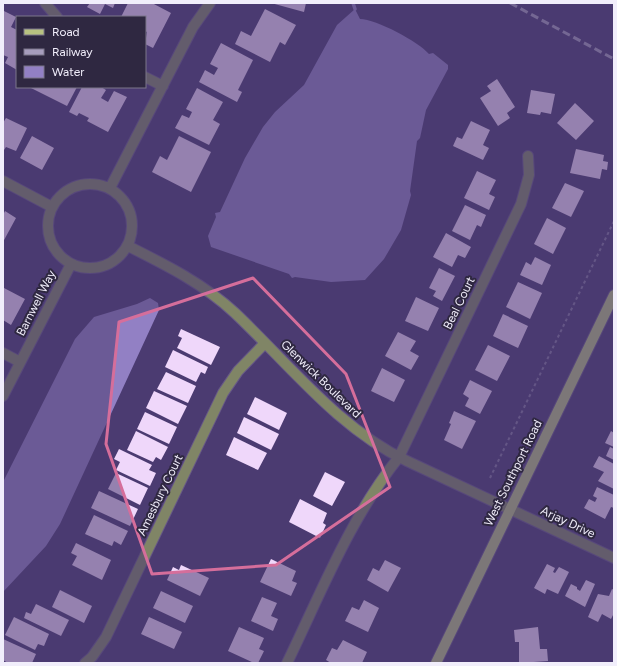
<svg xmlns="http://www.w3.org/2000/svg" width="617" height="666" font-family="Figtree,sans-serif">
<rect width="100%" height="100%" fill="#4b3b71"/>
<!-- water -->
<path fill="#9280c4" d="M355,9L360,19C376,19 419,42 429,54L433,53L448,65V69L426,110L420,138L417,141L410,191L411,195L401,230L384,259L365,280L331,282L295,277L292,278L289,274L211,247L208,236L216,217L215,213L220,212L245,158L263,127L275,112L304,85L337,25Z
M150,298L158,303L159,310L60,524L46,546L3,592V482L75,339L94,317L137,304Z"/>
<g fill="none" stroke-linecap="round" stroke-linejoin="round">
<!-- stream -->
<path stroke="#9280c4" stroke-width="3.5" d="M353,3L355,9"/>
</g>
<!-- building -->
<path fill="#efd7fa" d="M90,3H115L113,8L105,4L100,14L87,7Z
M128,3H152L171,13L153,48L145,44L147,32L145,31V17H121Z
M271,3H306L304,12Z
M265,9L296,25L285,45L280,42L270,62L235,44L241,31L251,36Z
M4,11L16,17L11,27L17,30V70L5,63L8,57L3,55Z
M221,43L253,60L238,90L242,92L237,102L199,82L205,70L214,75L218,68L210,64Z
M497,79L515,107L507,113L510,118L498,126L480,98L491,91L487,86Z
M29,87H77L67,106Z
M82,87H101L106,90L101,98L108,102L114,91L127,97L108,132L87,121L89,118L79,113L77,116L69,112Z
M197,88L223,102L213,120L220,124L209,145L175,128L182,115L189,118L192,112L186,109Z
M531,90L555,94L551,114L541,112L540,115L527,113Z
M575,103L594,121L576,140L557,123Z
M6,118L27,128L16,151L6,147L4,150L3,149V123Z
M471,121L490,130L483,145L489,148L483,160L453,146L457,137L462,139Z
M32,136L54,148L42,170L20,158Z
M179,136L211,152L191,192L152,172L160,156L167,160Z
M576,149L604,155L603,161L608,162L607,170L602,169L600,179L570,173Z
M477,171L496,180L489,194L495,197L489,210L464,198Z
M565,183L584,191L571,217L552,208Z
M465,205L486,215L481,227L477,225L470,240L452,231Z
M5,211L16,218L3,242V215Z
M547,218L566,228L553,254L534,244Z
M446,233L471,247L465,258L458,255L452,267L433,257Z
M535,257L551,265L542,285L520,275L526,262L531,265Z
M439,268L455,276L442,301L433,296L436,291L429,288Z
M518,282L542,293L530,319L506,307Z
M4,288L25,299L11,325L3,320Z
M416,297L439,308L428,331L405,321Z
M503,314L528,326L518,348L493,336Z
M181,329L220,347L211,365L177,348L182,338L178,336Z
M398,332L416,341L410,351L419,356L411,370L385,356Z
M488,345L510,356L497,381L475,370Z
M173,350L208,367L205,374L201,372L196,382L165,367Z
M382,368L405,380L394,402L371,391Z
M166,372L196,386L188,403L157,389Z
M470,380L492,391L480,414L465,406L469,398L463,394Z
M154,391L187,406L178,424L146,408Z
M255,397L287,413L279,430L247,414Z
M454,411L476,421L462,449L444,440L451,424L449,423Z
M145,412L177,427L169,444L137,429Z
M244,417L279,434L271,450L237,433Z
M136,431L168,447L161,460L156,457L153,462L127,450Z
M611,431L614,433V447L605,443Z
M234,437L267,453L258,470L226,455Z
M610,447L614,449V460L606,456Z
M119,449L152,465L149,470L156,473L150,486L116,470L120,462L114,459Z
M599,456L614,464V489L598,481L604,472L593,467Z
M325,472L345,482L332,506L313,496Z
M116,473L148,488L140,505L108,489Z
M597,487L614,495V508L611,507L605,519L584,508L589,499L595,502L597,498L593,496Z
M99,491L138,509L130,526L91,508Z
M300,499L327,513L323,523L326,525L320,538L289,522Z
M94,515L128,531L121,545L114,541L112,546L85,534Z
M76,543L111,560L102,580L72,565L77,556L71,553Z
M271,559L296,571L292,581L297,583L291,596L260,582Z
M385,560L401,568L388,592L367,580L373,568L379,571Z
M547,564L555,568L553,572L555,573L559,567L569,572L558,594L547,589L545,594L534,588Z
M181,565L209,578L200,596L167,580L173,567L179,570Z
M586,580L595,584L585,607L565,596L571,584L577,587V589L580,591Z
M612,589L614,590V613L611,619L602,614L598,622L588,617L598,594L609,596Z
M60,590L92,606L84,623L52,607Z
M161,591L193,606L185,623L153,608Z
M262,597L277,603L271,616L278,619L273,631L251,621Z
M364,600L379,608L368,632L345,621L352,607L359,610Z
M36,604L69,620L61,636L24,618L26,612L31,614Z
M14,617L49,634L44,646L38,644L35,650L5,635Z
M149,617L182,632L174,649L141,634Z
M239,627L264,638L259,649L264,651L258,663H254L228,651Z
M538,627L540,649H547L548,661L519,663V642H515L514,630Z
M3,639L36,654L32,663H8L3,660Z
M343,640L367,652L362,663H331L326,660L332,648L337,650Z"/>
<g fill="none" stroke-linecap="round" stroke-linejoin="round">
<defs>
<path id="minor" d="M45,3L57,17
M145,77L163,86
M3,181L52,207
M48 226a42 42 0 1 1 84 0a42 42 0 1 1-84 0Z
M110,188L193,27L210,3
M128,246C166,265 204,284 235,313C290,365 338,428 407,461L614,558
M3,353L20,362
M3,396L71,264
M85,663L92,657L106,637L223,393L238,371L265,343
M287,663C321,593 350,518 399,457L521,204L529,175L528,156"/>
<path id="major" d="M436,663L614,295"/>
</defs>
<!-- minor casing -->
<use href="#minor" stroke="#665887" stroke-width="12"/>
<!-- major casing -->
<use href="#major" stroke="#665887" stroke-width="12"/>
<!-- path -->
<path stroke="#8378a0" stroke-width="2" stroke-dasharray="3 3" stroke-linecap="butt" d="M490,478L614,221"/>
<!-- minor -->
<use href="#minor" stroke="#808566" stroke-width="10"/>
<!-- major -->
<use href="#major" stroke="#b8c281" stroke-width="10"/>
<!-- rail -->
<path stroke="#a69dbd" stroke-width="3" stroke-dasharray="8 4" stroke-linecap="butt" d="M510,3L614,59"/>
</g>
<!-- marked area -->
<path d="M0 0H617V666H0ZM253,278L346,374L390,487L276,565L152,574L106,444L119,322Z" fill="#4b3b71" fill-opacity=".55" fill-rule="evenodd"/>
<path fill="none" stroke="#d56e9b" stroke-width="3" stroke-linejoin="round" d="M253,278L346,374L390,487L276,565L152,574L106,444L119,322Z"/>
<g text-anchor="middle" stroke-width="4" stroke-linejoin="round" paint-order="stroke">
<!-- street labels -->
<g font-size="12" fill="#f1eefb" stroke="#2f2841">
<text transform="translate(36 303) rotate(-63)" y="4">Barnwell Way</text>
<text transform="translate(459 303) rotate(-64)" y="4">Beal Court</text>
<text transform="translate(321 379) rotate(44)" y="4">Glenwick Boulevard</text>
<text transform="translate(513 473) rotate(-64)" y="4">West Southport Road</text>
<text transform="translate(160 495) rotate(-64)" y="4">Amesbury Court</text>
<text transform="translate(568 522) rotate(25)" y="4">Arjay Drive</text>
</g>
</g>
<!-- border -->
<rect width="617" height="666" fill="none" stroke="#f1eefb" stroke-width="8"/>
<!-- legend -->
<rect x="16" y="16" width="130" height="72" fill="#2f2841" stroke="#7d778b"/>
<rect x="24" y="29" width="20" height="6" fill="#b8c281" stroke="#7d778b"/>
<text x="52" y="36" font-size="12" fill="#f1eefb">Road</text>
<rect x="24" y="49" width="20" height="6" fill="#a69dbd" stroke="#7d778b"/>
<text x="52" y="56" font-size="12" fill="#f1eefb">Railway</text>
<rect x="24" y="66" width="20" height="12" fill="#9280c4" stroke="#7d778b"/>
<text x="52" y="76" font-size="12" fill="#f1eefb">Water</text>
</svg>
